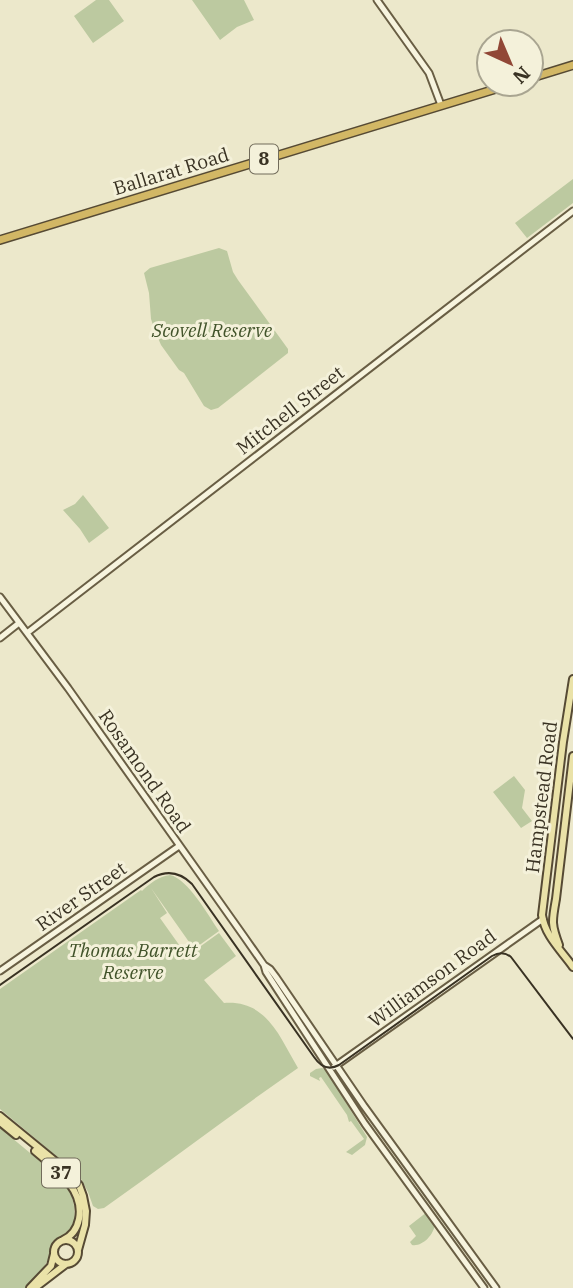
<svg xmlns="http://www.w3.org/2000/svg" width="573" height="1288" font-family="'IBM Plex Serif',serif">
<rect width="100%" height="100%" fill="#ece8cb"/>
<!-- green -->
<path fill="#bcc9a0" d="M96,0H109L124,21L93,43L74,16Z
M192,0H244L254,20L237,27L220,40Z
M573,179V203L527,238L515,223Z
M219,248L227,251L233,272L238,280L288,349V353L218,408L211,410L204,406L184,373L179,370L161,345L155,331L151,319L149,293L144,273L150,268Z
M83,495L109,528L89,543L80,529L63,510L75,504Z
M514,776L525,790L522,808L532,821L521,828L493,792Z
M170,875C188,879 208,915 219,931L194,949L151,888L167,913L160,918L187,956L219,933L236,956L204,980L224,1003C267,1000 279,1036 298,1068C233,1113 169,1162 104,1208L98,1209L93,1206L88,1192L79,1175L0,1109V989L141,890L142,891C149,884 159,876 170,875Z
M322,1068L326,1070L367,1137L365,1145L352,1155L346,1152L364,1139L351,1121L349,1122L347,1115L321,1077L319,1078L320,1081L310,1076V1073L316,1069Z
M0,1128L53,1172L71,1192L74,1206L75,1221L70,1230L53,1244L50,1256L44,1267L27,1288H0Z
M427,1212L435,1224C434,1235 422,1247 412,1245L410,1242L416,1236L409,1226Z"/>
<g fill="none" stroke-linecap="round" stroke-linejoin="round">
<defs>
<path id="secondary" d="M377,0L429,73L441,105
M0,597L68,688L243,935L264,965L266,972L365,1124L484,1288
M27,633L573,211
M0,638L19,623
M264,965L270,969L276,977L364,1106L496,1288
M0,971L179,846
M334,1067L543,919"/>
<path id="primary" d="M573,679L563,742L542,915C545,936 561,950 573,967
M559,945C551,924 552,921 556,899L573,756
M0,1116L66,1170L79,1185L83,1196L86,1211L85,1225L78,1250
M0,1122L16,1135
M35,1151C55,1168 85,1189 79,1219C77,1229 72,1236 63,1240
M54 1252a12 12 0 1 1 24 0a12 12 0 1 1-24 0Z
M36,1287L66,1264
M30,1288L51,1266L54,1254"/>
<path id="highway" d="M531,78L573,65
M0,240L512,84"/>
</defs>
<!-- secondary casing -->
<use href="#secondary" stroke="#695e44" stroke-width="9"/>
<!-- primary casing -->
<use href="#primary" stroke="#564a34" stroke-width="10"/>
<!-- highway casing -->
<use href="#highway" stroke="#564a34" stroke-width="10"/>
<!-- secondary -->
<use href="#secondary" stroke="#f7f4de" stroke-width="5"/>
<!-- primary -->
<use href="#primary" stroke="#eae2a8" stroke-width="6"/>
<!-- highway -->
<use href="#highway" stroke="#d2b765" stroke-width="7"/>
<!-- tram -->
<path stroke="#393223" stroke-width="2" d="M0,985L154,877C168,870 180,872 192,884L314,1057C320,1066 328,1071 339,1065L492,956C499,952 505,952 511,957L573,1039"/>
</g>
<g text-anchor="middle" stroke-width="6" stroke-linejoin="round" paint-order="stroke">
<!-- shield labels -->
<g fill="#f4f1da" stroke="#716b5a" stroke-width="2">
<rect x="250" y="144.5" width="28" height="29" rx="5"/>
<rect x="42" y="1158.5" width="38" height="29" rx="5"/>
</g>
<g font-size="18" font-weight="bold" fill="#393223">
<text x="264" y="165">8</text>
<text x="61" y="1179">37</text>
</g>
<!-- street labels -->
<g font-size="19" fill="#393223" stroke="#f4f1da">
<text transform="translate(171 171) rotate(-17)" y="7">Ballarat Road</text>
<text transform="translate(290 410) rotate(-38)" y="7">Mitchell Street</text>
<text transform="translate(145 771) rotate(55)" y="7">Rosamond Road</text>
<text transform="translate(541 797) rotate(-83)" y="7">Hampstead Road</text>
<text transform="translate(81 896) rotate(-35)" y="7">River Street</text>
<text transform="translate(432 978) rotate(-36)" y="7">Williamson Road</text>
</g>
<!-- park labels -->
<g font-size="19" font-style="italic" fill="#42542b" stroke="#f4f1da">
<text x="212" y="337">Scovell Reserve</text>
<text x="133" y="957">Thomas Barrett<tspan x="133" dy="22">Reserve</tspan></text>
</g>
</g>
<!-- north arrow -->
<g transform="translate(510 63) rotate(136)"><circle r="33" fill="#f4f1da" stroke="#a9a591" stroke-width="2"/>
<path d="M0-5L12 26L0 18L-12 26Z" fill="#914736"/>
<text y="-10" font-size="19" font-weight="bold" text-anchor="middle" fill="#393223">N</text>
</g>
</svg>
